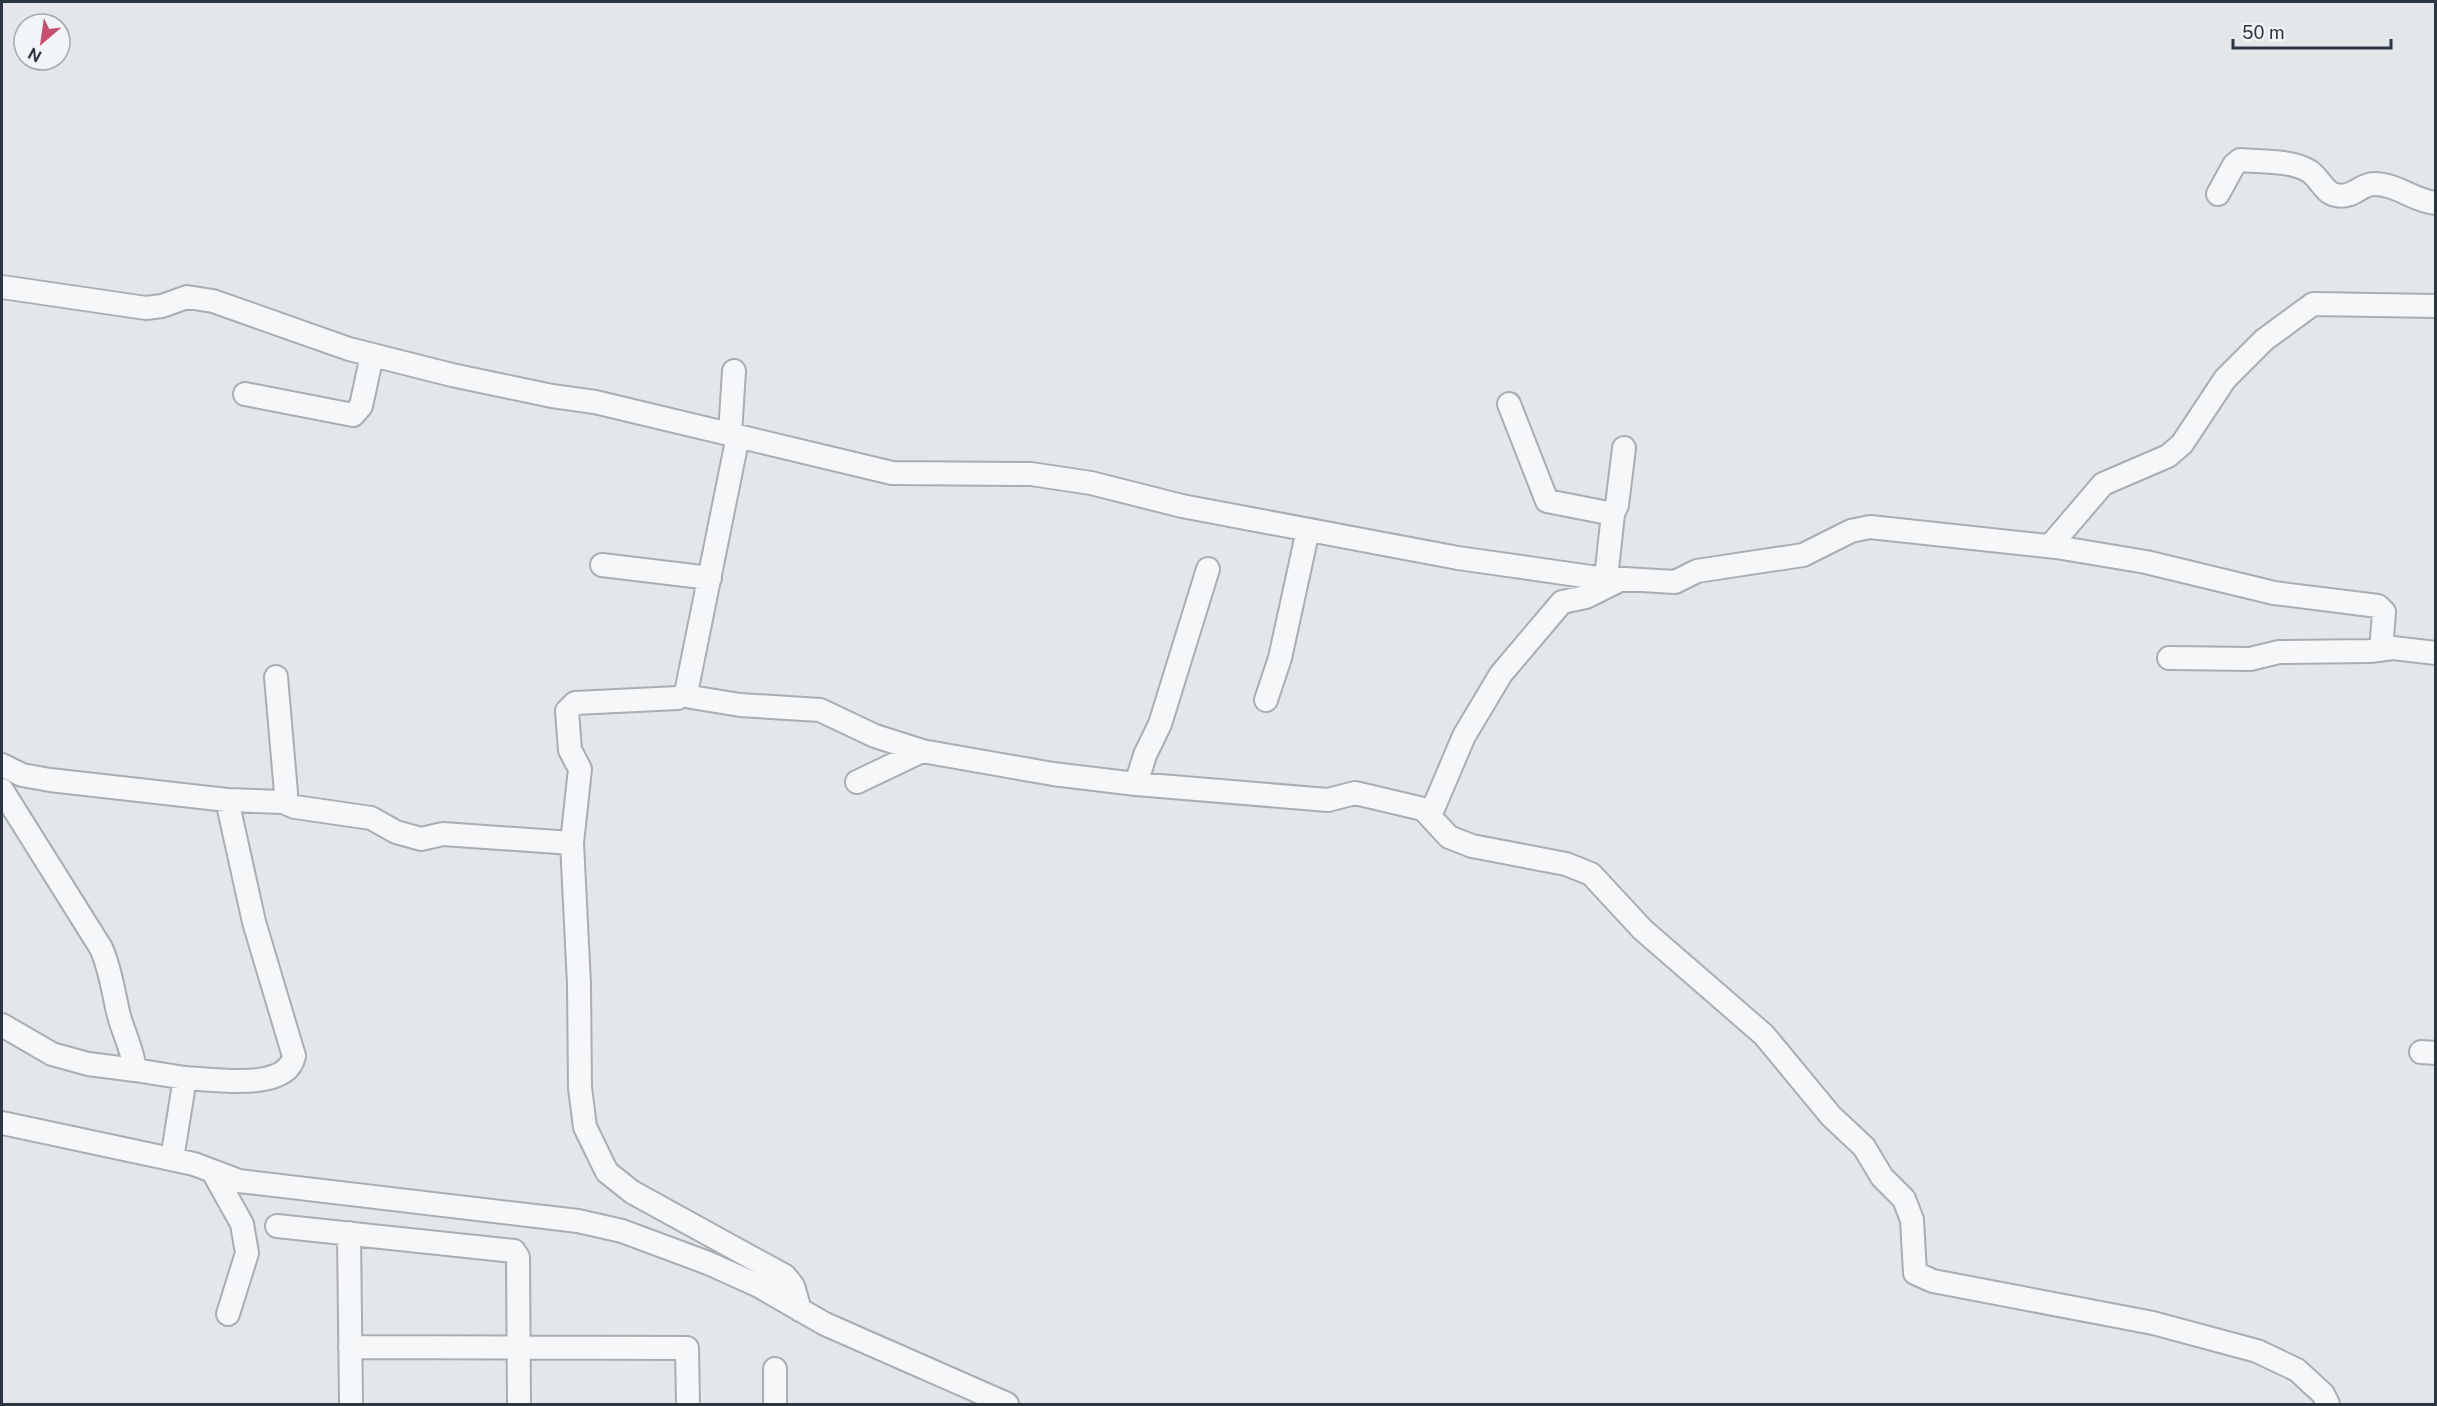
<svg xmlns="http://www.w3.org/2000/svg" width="2437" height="1406" font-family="'Public Sans',sans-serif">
<rect width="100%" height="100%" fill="#e3e7ea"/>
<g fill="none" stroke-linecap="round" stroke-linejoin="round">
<defs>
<path id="minor" d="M2218,194L2234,165L2240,160C2262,162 2290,160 2309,171C2319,177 2324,193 2336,195C2353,199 2360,184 2374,184C2397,184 2414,201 2436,203
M2,287L146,308L162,306L187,297L213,301L349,349L452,375L552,396L595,402L892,473L1031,474L1091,483L1182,506L1458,558L1591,577L1675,582L1697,571L1803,555L1851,531L1870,527L2056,547L2146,562L2274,593L2378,606L2384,612L2381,650
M245,394L353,415L361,406L372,355
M1509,404L1547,501L1613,514L1606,578
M730,434L734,371
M738,436L686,693L691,697L740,705L820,710L875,736L922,751L1053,774L1136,784L1328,800L1355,793L1423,809L1449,837L1472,846L1566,864L1591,874L1643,930L1764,1035L1831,1116L1864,1147L1882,1177L1904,1199L1912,1220L1915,1273L1933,1281L2153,1323L2257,1351L2297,1370L2323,1394L2328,1404
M1613,514L1617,505L1624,448
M2050,546L2103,484L2168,456L2182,444L2225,379L2264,340L2313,304L2436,306
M602,565L710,578
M2169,658L2250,659L2279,652L2370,651L2393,648L2436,653
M1266,700L1280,658L1308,530
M2,765L22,775L50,780L227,800L283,802L286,793L276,677
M857,782L922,751
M1136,784L1145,755L1160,724L1208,569
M2,790L101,948C111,970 113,992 119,1016C124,1034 133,1051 135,1070L185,1078L172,1159
M283,802L295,807L371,818L396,832L421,839L443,834L572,843L579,984L580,1088L585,1127L602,1162L607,1172L632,1192L785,1276L793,1286L800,1310
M1430,816L1464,736L1501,674L1562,602L1586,597L1622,579
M572,843L580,769L570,750L567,711L575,703L678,698L686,693
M2,1025L52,1054L88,1064L135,1070
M2421,1052L2436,1053
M185,1078C214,1079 287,1092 294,1056L254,922L227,800
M2,1123L194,1164L239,1181L578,1221L622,1231L708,1263L759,1286L825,1324L1007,1404
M213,1172L242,1224L247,1253L228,1314
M277,1226L514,1251L518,1257L519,1404
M349,1233L351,1404
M350,1347L687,1348L688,1404
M775,1404V1369"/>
</defs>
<!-- minor casing -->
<use href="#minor" stroke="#a8aeb4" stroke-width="26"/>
<!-- minor -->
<use href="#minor" stroke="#f5f7f9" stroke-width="22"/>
</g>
<!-- border -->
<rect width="2437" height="1406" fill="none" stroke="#2b3642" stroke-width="6"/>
<!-- north arrow -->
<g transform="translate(42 42) rotate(209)"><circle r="28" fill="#f2f5f8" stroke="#a2a9af" stroke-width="1.5"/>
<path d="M0-4.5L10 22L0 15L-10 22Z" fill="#c84f6f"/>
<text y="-9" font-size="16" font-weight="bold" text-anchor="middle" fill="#2b3642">N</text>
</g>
<!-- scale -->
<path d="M2233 39v9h158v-9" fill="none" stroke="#2b3642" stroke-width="3"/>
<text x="2242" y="39" font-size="18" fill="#2b3642" stroke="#f2f5f8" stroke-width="4.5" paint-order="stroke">50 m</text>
</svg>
